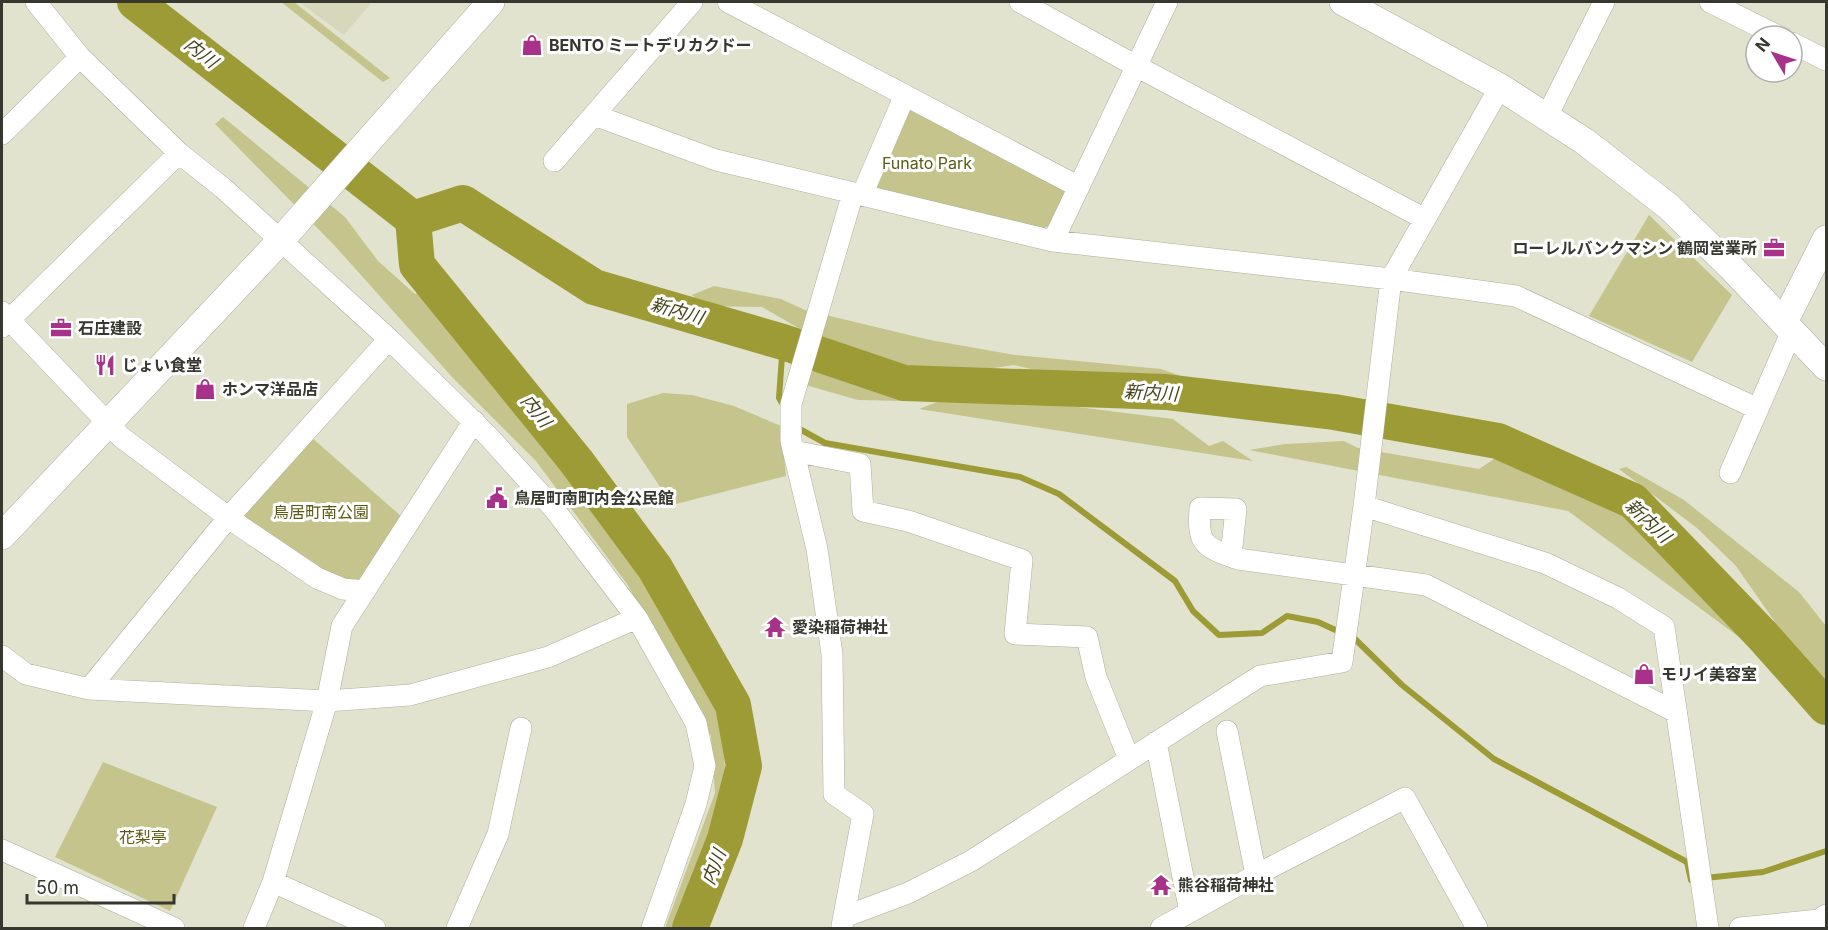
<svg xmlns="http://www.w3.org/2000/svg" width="1828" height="930" font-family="Inter,'Noto Sans JP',sans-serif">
<rect width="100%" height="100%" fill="#e2e3ce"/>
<!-- built -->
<path fill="#d6d7bb" d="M299,2H372L344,35Z"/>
<!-- green -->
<path fill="#c4c48c" d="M281,2H294L390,78L383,82Z
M906,108L1062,186L1067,196L1055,222L1037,232L871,190Z
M223,117L345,217L378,261L415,294L423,292L444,312L453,338L480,361L494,384L581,490L672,622L717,702L724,737L725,781L719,827L678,928H665L715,793L711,736L627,584L536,461L453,378L335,246L215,124Z
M1649,215L1732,295L1692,362L1589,316Z
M714,286L781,299L805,310L930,340L1015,355L1161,369L1210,386L1163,380L1116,384L1052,374L1014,365L946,375L889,371L800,329L762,307L705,306L692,295Z
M809,366L884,383L904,401L858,400L802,384Z
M663,393L692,395L734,406L781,426L786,476L672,505L627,437V404Z
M951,397L1062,405L1173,419L1209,446L1223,441L1253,461L919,409Z
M311,437L402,517L360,586L338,582L237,517Z
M1344,441L1358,448L1479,469L1500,455L1625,504L1700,580L1754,648L1568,511L1249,450L1285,444Z
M1626,467L1684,500L1799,592L1826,626V687L1786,638L1736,566L1697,528L1619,469Z
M103,762L217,807L170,911L55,857Z"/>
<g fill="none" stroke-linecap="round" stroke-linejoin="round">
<!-- stream -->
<path stroke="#9c9b35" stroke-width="6" d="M783,342L779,398L785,408
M796,427L825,443L1020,477L1059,494L1175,581L1193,611L1219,635L1262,633L1287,616L1318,622L1355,639L1402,685L1494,759L1687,862L1691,880
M1705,878L1763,872L1826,851"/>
<!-- river -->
<path stroke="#9c9b35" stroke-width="36" d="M135,2L413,219L417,265L576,461L655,568L733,705L744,766L725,839L690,928
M413,219L463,203L594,287L783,342L904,383L1166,392L1334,412L1498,441L1633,501L1762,635L1826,707"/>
<defs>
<path id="minor" d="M36,2L80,57L179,153L223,188L389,339L489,437L554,509L637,618L696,723L705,766L696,804L652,928
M728,2L1079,187
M1020,2L1136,66L1425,219
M1710,2L1778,36
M1792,43L1826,60
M594,115L716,160L1053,241L1391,279L1516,296L1758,409
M1547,116L1604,2
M2,134L80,57
M554,161L692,2
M862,195L905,95
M1053,241L1167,2
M2,312L121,437L240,526L317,578L343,589L365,591
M2,327L179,153
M793,451L860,464L863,511L908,521L1022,560L1015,634L1087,637L1096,677L1129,759
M1730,473L1792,331
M1364,506L1545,563L1618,598L1664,627L1708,928
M1231,556L1236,509L1200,508C1197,546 1205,547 1238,559L1426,585L1676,712
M2,656L26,674L89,689L327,701L410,695L548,657L637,618
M89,689L228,518L389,339
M1227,731L1256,875
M1156,742L1190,912
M2,850L174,928
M273,882L375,928
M844,917L908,893L971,861L1260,676L1342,662L1364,506L1391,279L1500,87
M842,926L863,814L834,794L832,654L817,549L791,441V404L853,193
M254,928L273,882L327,701L342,626L474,421
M457,928L498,834L521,728
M1161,928L1256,875L1405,798L1477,928
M1740,928L1819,920L1826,915"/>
<path id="tertiary" d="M1343,2L1500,87L1584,141L1668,206L1730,266L1826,367
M1784,322L1826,239
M2,536L281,240L491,2"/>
</defs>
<!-- minor casing -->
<use href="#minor" stroke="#aeae9a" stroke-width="22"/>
<!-- tertiary casing -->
<use href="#tertiary" stroke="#aeae9a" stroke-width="28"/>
<!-- minor -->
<use href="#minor" stroke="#fff" stroke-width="21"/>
<!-- tertiary -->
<use href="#tertiary" stroke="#fff" stroke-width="27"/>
</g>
<!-- icons -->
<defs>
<symbol id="shop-bare" viewBox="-9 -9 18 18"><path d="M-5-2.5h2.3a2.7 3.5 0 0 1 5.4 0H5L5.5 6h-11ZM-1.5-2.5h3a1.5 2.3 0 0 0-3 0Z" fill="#a83189" stroke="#fff" stroke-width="2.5" paint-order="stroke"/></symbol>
<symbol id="office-bare" viewBox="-9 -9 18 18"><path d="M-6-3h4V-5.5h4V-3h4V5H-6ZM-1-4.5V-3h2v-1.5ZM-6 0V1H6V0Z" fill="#a83189" stroke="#fff" stroke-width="2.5" paint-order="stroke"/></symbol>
<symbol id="restaurant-bare" viewBox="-9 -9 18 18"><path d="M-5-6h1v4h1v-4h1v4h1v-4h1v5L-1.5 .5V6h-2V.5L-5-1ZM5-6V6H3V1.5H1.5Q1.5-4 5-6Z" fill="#a83189" stroke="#fff" stroke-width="2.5" paint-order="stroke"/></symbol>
<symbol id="civic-bare" viewBox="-9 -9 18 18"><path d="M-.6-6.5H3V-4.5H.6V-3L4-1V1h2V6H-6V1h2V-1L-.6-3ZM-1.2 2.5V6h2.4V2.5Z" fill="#a83189" stroke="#fff" stroke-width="2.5" paint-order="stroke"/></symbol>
<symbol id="temple-bare" viewBox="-9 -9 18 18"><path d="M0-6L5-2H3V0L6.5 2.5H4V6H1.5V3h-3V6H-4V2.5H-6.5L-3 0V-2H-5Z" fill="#a83189" stroke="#fff" stroke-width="2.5" paint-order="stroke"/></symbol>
</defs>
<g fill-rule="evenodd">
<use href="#shop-bare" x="517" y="30" width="30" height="30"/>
<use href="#office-bare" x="1759" y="233" width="30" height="30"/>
<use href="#office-bare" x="46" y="313" width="30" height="30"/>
<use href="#restaurant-bare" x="90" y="350" width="30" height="30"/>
<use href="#shop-bare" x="190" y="374" width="30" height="30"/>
<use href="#civic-bare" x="482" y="483" width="30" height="30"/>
<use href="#temple-bare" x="760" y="612" width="30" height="30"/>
<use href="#shop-bare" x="1629" y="659" width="30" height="30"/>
<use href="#temple-bare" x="1146" y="870" width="30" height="30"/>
</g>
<g text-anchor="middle" stroke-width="6" stroke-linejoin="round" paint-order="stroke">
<!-- poi labels -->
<g font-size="16" font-weight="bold" fill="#36372e" stroke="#fff" text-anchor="start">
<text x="549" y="51">BENTO ミートデリカクドー</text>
<text x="1757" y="254" text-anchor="end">ローレルバンクマシン 鶴岡営業所</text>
<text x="78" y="334">石庄建設</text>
<text x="122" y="371">じょい食堂</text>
<text x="222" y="395">ホンマ洋品店</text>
<text x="514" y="504">鳥居町南町内会公民館</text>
<text x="792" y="633">愛染稲荷神社</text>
<text x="1661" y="680">モリイ美容室</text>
<text x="1178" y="891">熊谷稲荷神社</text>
</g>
<!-- park labels -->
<g font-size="16" fill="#5c5b11" stroke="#fff">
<text x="927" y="169">Funato Park</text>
<text x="321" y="518">鳥居町南公園</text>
<text x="143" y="843">花梨亭</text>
</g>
<!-- water labels -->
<g font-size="18" font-style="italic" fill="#434319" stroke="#fff">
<text transform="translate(201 53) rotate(38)" y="6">内川</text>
<text transform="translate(677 311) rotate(16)" y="6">新内川</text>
<text transform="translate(1151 393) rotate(3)" y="6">新内川</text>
<text transform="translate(536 411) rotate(51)" y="6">内川</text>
<text transform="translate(1648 521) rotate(43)" y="6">新内川</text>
<text transform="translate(714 867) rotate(-69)" y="6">内川</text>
</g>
</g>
<!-- border -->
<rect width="1828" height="930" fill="none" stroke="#36372e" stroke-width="6"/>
<!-- north arrow -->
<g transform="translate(1774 54) rotate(309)"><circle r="28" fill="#ffffff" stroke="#afafab" stroke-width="1.5"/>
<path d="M0-4.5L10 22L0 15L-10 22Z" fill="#a83189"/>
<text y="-9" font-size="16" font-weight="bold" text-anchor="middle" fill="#36372e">N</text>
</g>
<!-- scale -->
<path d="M27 894v9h147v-9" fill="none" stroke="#36372e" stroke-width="3"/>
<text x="36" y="894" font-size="18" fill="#36372e" stroke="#ffffff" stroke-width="4.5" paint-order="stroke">50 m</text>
</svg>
